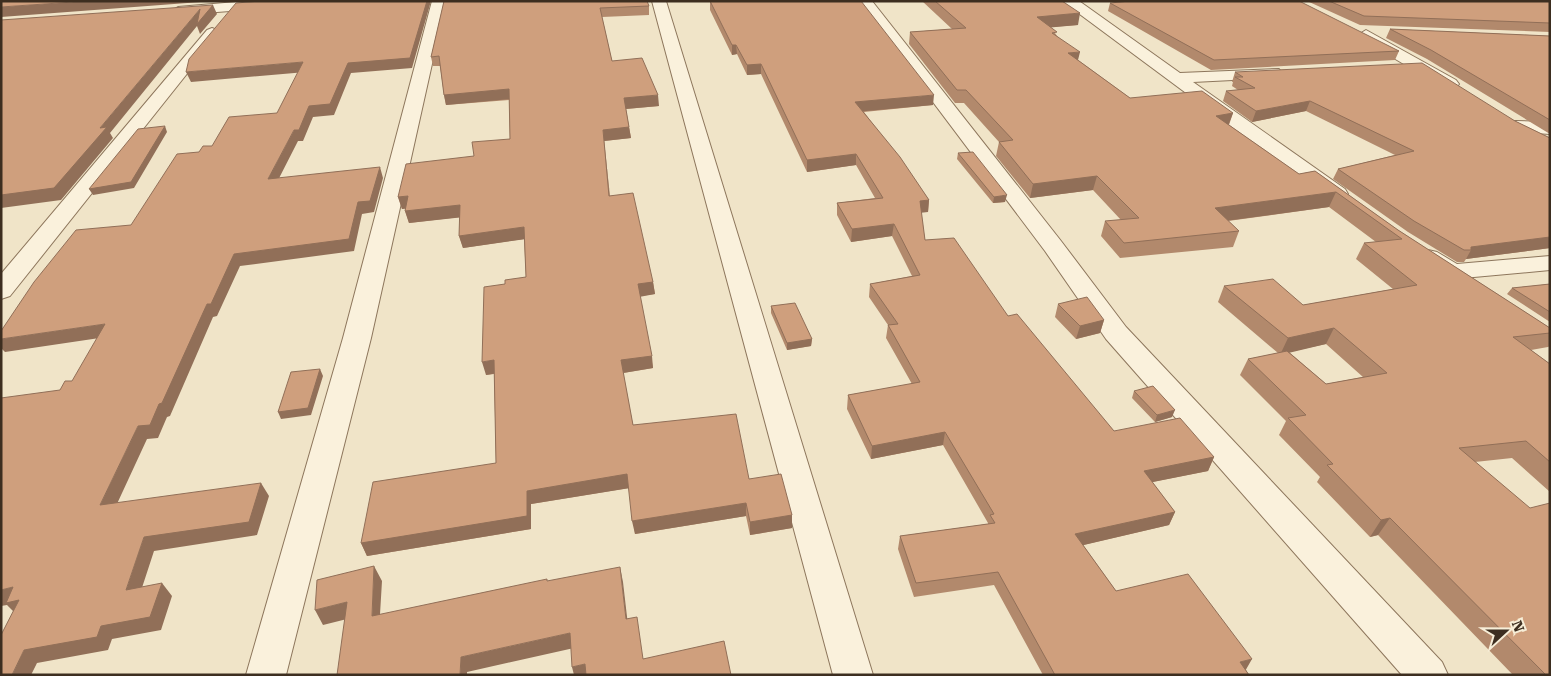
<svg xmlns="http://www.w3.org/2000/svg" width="1551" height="676" font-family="'Roboto Serif',serif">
<rect width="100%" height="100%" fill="#f0e4c8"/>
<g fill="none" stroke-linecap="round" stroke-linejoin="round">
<defs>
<path id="minor" d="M248,1H315L308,5L178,15L171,11L178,7Z
M432,1H446L371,338L286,675H246L343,338Z
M652,1H666L873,675H833Z
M857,1H872L1061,241L1126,327L1442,662L1448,675H1402L1106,339L1045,251Z
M1062,1H1079L1180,73L1279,69L1282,73L1279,77L1273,78L1193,82L1345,189L1348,194L1345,199L1337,201L1329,199Z
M212,28L217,30L220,33L217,36L10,296L1,299V274L207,30Z
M1366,30L1456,80L1459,84L1456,88H1444L1360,38L1358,35Z
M1515,121L1550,122V134L1508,131L1505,127L1508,123Z
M1428,250L1437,252L1457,264L1550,256V270L1452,279C1439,276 1423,268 1416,257L1419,252Z"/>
</defs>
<!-- minor casing -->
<use href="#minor" stroke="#8d765c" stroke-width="2"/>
<!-- minor -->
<use href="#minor" fill="#faf1dc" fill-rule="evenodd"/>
</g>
<!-- wall -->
<path fill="#b2896c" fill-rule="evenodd" d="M444,1L649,6V15L602,17L612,61L659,106L626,109L631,138L604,141L610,196L653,282L655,294L640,296L653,368L623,373L633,425L749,479L792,515V528L750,535L746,516L635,534L629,488L531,504V529L367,556L361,543L496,463L494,374L486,375L505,284L526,277L524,239L463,248L459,236L460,217L409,223L405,211L406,208L402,209L398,197L474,156L510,139L509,100L446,105L444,95L440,66H433L431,57Z
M710,1L933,105L864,112L929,200L928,212H921L925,240L1008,316L1114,431L1214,457L1208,471L1152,482L1175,512L1169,525L1083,545L1116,591L1246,670L1249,675H1043L994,585L914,597L898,549L900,536L988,524V523L943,445L871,459L847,409L848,395L912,384L886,338L888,325L869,297L870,284L912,276L892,236L851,242L837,215V203L875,198L856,165L807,172L761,74L747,75L737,54L732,55L710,10Z
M922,1H1062L1078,25L1051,27L1057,36L1078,60L1130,98L1233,113L1229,125L1299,174L1315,171L1398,230L1550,328V346L1548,347L1531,350L1550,364V492L1512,458L1475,462L1550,675H1513L1378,535L1370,537L1317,482L1320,477L1279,435L1286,421L1240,375L1248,359L1278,353L1218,302L1224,286L1303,305L1393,289L1356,259L1364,243L1376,242L1329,207L1228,221L1239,231L1233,247L1120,258L1101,236L1105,221L1121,220L1093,190L1030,198L996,156L999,142L964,103H955L909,44L910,32L952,29ZM1326,344L1363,377L1326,384L1289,352Z
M1307,1H1550V32L1360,25Z
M1110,3L1399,51L1395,60L1211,70L1108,11Z
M1390,29L1550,36V134L1427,59L1386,38Z
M1235,72L1515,121L1550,138V248L1466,259L1464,262H1457L1408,232L1333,179L1338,169L1395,155L1306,111L1252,122L1223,101L1226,91L1238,90L1232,86L1233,82H1232Z
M958,153L1005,202L993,203L957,159Z
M1550,284V322L1507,294L1512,288Z
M1058,304L1104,320L1100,333L1076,339L1055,317Z
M771,306L812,339L811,346L787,350L771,313Z
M1134,391L1172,417L1155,422L1132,398Z"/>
<!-- shaded-wall -->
<path fill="#916f58" d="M88,1H214L1,17V7Z
M427,1H431L412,68L351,73L334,115L313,117L303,141H298L273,190L268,179L294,130L309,106L348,63Z
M213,5L217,14L200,34L197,26L110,133L113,138L61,200L1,208V195L100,128L200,9Z
M1080,13L1078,25L1034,29L1037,17Z
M732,45H736L737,54L732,55Z
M1080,52L1077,64L1068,53Z
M303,62L306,72L191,82L186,72Z
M761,64V74L747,75V65Z
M509,89L511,99L446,105L444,95Z
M658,95L659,106L625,109L624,98Z
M934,95L933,105L855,112V102Z
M1310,101L1306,111L1252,122L1256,111Z
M1233,113L1228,126L1216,116Z
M165,126L167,132L134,188L93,195L89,189Z
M629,127L631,138L604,141L611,207L603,130Z
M856,154V165L807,172V160Z
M380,167L383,178L374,212L362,214L354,251L240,266L217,316L213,317L170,416L167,417L158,438L147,439L110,519L100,505L138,426L207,304L234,254L358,202Z
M1097,176L1093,190L1030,198L1033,184Z
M1336,192L1329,207L1210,223L1215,208Z
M1007,195L1005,202L993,203L994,197Z
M408,196L412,208L402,209L398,197Z
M929,200L928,212L919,213L920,201Z
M460,205L464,217L409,223L405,211Z
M894,224L892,236L851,242L852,229Z
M524,227L526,239L463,248L459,236Z
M1550,237V248L1466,259L1471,250V247Z
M653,282L655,294L639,297L638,284Z
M1104,320L1100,333L1076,339L1080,326Z
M105,324L113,336L5,352L1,348V339Z
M1334,328L1326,344L1280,355L1288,338Z
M812,339L811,346L787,350V343Z
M652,356L653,368L623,373L621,360Z
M494,360L498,373L486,375L482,362Z
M320,369L323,376L311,415L281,419L278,412Z
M1175,410L1172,417L1155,422L1157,415Z
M945,432L943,445L871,459L872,446Z
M1214,457L1208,471L1138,485L1144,471Z
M627,474L630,488L531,504V529L367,556L361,543L527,491Z
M261,483L269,496L257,535L154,551L137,603L126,590L144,537Z
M746,503V516L635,534L632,521Z
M1175,512L1169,525L1071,548L1075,534Z
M792,515V528L750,535V522Z
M1390,518L1378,535L1370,537L1381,520Z
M374,566L382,581L379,631L372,616Z
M620,567L623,582L629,634L626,619Z
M162,583L172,596L161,630L112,639L108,650L37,663L31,675H12L24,650L101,626Z
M13,587L26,600L18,616L7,605L1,606V590Z
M347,602L355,617L323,625L315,610Z
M570,633L574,648L467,672V675H460L461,657Z
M1252,659L1244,673L1240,662Z
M585,664L588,675H574L572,667Z"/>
<!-- building -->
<path fill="#cf9f7d" stroke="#916f58" d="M1,1H88L1,7Z
M261,1H427L410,58L348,63L330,104L309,106L299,130H294L268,179L380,167L370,201L358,202L349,239L234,254L211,304H207L162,403L159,404L150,425L138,426L100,505L261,483L249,522L144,537L126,590L162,583L150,617L101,626L97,637L24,650L12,675H1V635L19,600L6,603L13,587L1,590V398L60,390L65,381H72L105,324L1,339V331L34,282L76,230L131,225L177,154L199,152L203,146H212L229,117L277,113L303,62L186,72L189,59L236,3Z
M444,1H647L649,6L600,8L612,61L642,58L658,95L624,98L629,127L603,130L609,196L633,193L653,282L638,284L652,356L621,360L633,425L736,414L749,479L781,474L792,515L750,522L746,503L632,521L627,474L527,491V516L361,543L373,482L496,463L494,360L482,362L484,287L505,284V280L526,277L524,227L459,236L460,205L405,211L408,196L398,197L406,164L474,156L472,142L510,139L509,89L444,95L439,56L431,57Z
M710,1H861L934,95L855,102L900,157L929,200L920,201L925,240L954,238L1008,316L1017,314L1114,431L1180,418L1214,457L1144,471L1175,512L1075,534L1116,591L1188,574L1252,659L1240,662L1249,675H1055L998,572L916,583L900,536L995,523L990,515L994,514L945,432L872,446L848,395L920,382L888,325L898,324L870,284L920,275L894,224L852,229L837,203L883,198L856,154L807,160L761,64L747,65L736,45H732Z
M935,1H1062L1080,13L1037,17L1057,32L1052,33L1080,52L1068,53L1130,98L1202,91L1233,113L1216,116L1299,174L1315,171L1398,230L1550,328V333L1513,337L1550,364V462L1526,441L1459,448L1530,508L1550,503V675H1546L1390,518L1381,520L1327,465L1333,464L1288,418L1306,415L1248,359L1287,351L1326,384L1387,373L1334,328L1288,338L1224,286L1273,279L1303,305L1417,285L1364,243L1402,239L1336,192L1215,208L1239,231L1124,243L1105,221L1139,218L1097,176L1033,184L999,142L1013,140L966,90H957L910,32L966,28Z
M1130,1H1299L1399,51L1214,60L1110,3Z
M1329,1H1550V23L1364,16Z
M213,5L197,24L200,9L100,128L107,127L54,188L1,195V20Z
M1390,29L1550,36V120L1431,50Z
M1422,63L1515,121L1550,138V237L1471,247V250H1464L1414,221L1338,169L1414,151L1310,101L1256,111L1226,91L1255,88L1235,77H1243L1235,72Z
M165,126L131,182L89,189L138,129Z
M973,152L1007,195L994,197L958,153Z
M1550,284V312L1512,288Z
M1087,297L1104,320L1080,326L1058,304Z
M795,303L812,339L787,343L771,306Z
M320,369L308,408L278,412L291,372Z
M1153,386L1175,410L1157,415L1134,391Z
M374,566L372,616L547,579V581L620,567L626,619L637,617L643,659L724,641L731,675H586L585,664L572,667L570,633L461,657L460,675H337L347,602L315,610L317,580Z"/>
<!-- border -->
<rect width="1551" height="676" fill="none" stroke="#3d2e20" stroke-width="5"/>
<!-- north arrow -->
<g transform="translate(1506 631) rotate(69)" stroke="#f7eed8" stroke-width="4" paint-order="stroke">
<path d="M0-4L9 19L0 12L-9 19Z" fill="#3d2e20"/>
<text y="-8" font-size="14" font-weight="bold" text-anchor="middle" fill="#3d2e20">N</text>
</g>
</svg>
